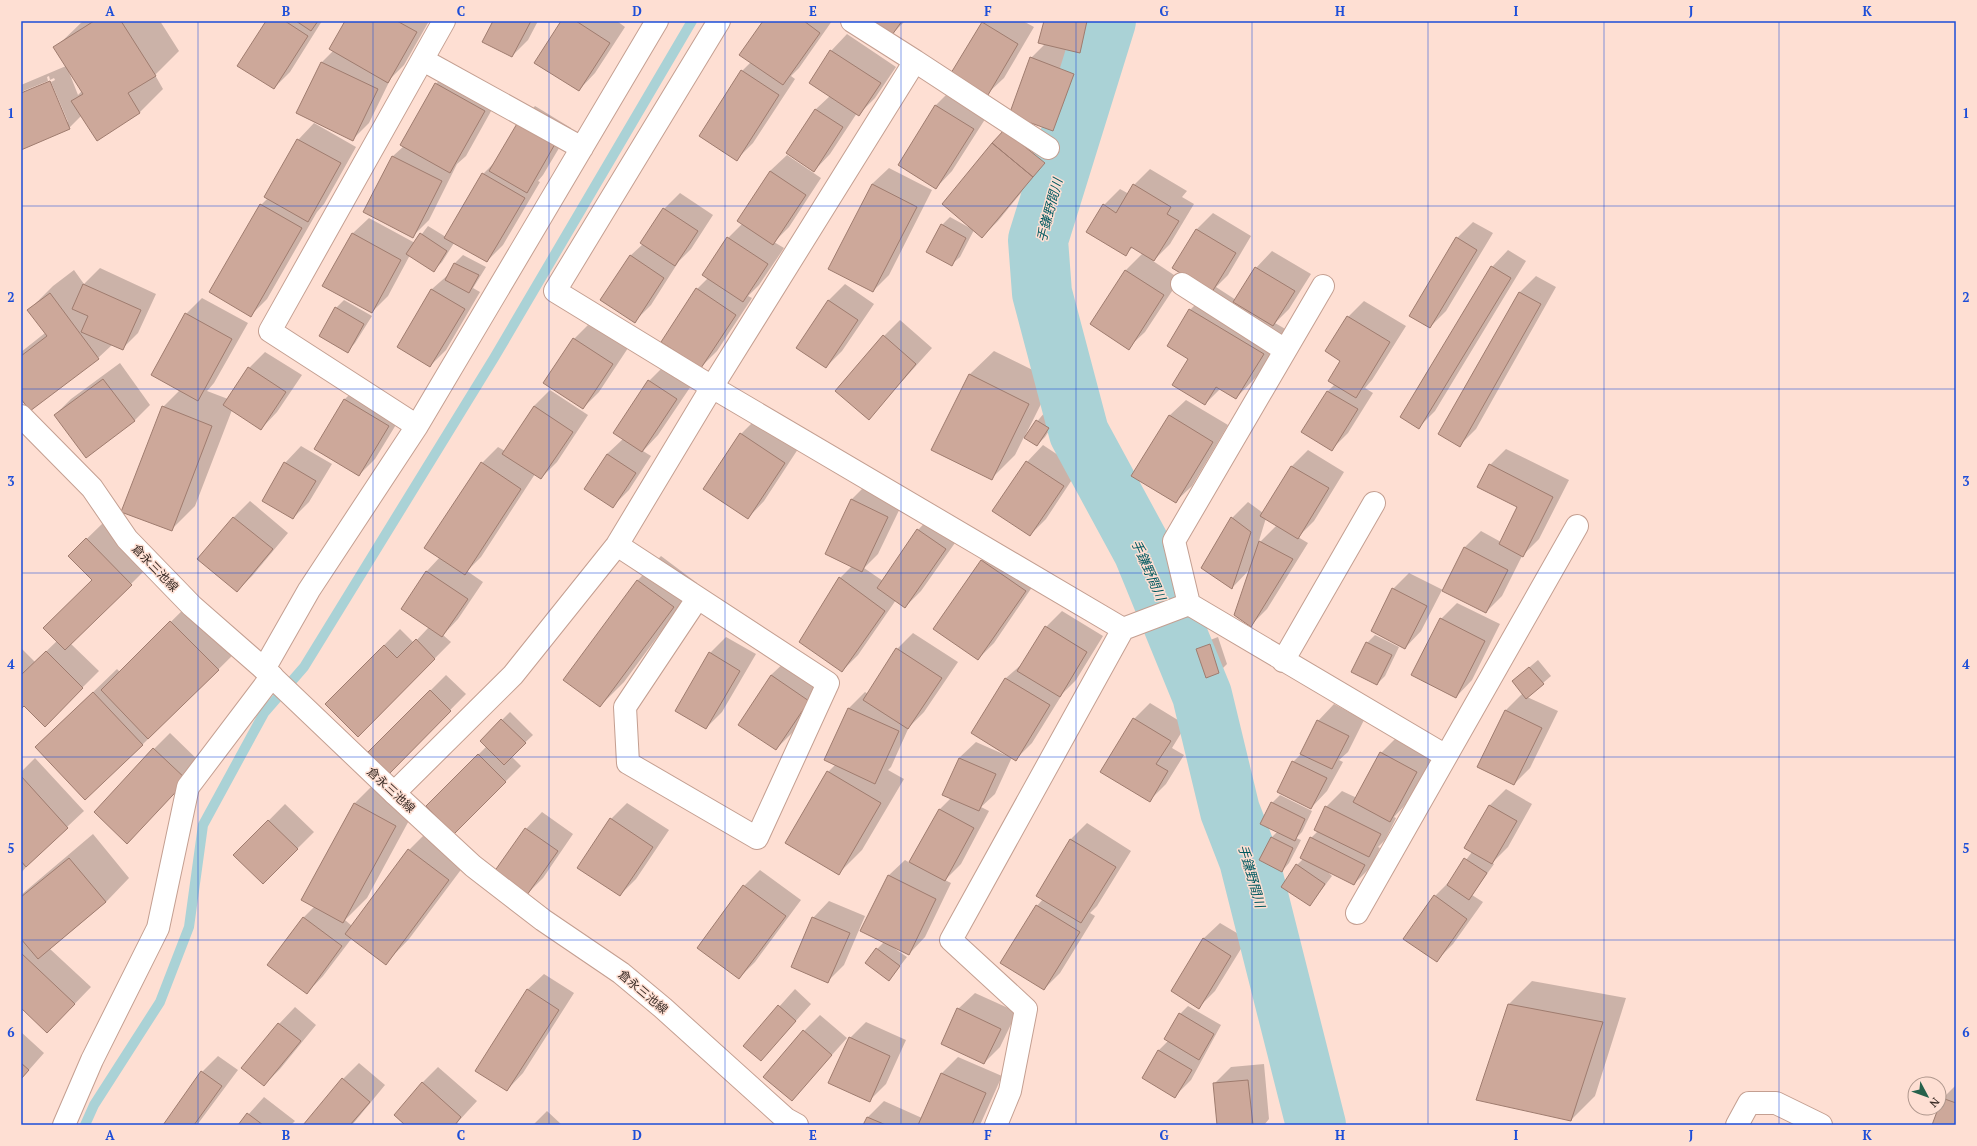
<svg xmlns="http://www.w3.org/2000/svg" width="1977" height="1146" font-family="'PT Serif','Noto Sans JP',serif">
<rect width="100%" height="100%" fill="#fedfd3"/>
<!-- shadow -->
<path fill="#0003" fill-rule="evenodd" d="M83,21H160L179,51L155,75L163,89L140,112L97,139L82,115L69,128L21,149V95L68,122L51,82L55,80L54,78L50,80L49,76L47,77L48,81L21,92V85L66,66L55,48ZM70,71L82,91L78,95L69,72Z
M267,21H322L290,72L274,88Z
M346,21H429L404,65L391,78L369,123L353,139L297,113L322,62L333,51Z
M494,21H538L528,40L512,56Z
M562,21H617L625,27L595,73L579,90Z
M764,21H832L799,68L791,76L795,79L753,143L737,159L742,71L751,62Z
M872,21H905L892,34Z
M984,21H1023L1034,27L1004,78L987,94L982,23Z
M1045,21H1099L1096,36L1078,53L1090,58L1069,114L1053,130L1031,58L1045,44Z
M847,34L896,67L875,98L859,114L857,113L830,154L814,171L787,153L816,109L830,96L810,82L831,51Z
M452,67L500,95L466,156L457,164L429,220L412,237L365,212L393,156L404,146L436,84Z
M952,89L989,113L952,171L936,188L899,165L936,105Z
M535,106L571,128L543,175L538,181L540,182L503,245L487,261L454,243L442,262L434,270L410,255L388,296L372,312L352,234L369,218L415,243L428,226L446,237L483,174L496,161L519,123Z
M314,123L356,147L324,204L317,212L267,299L251,315L261,205L268,198L298,140Z
M1005,130L1052,155L998,221L982,237L974,230L960,257L952,264L942,225L950,217L970,228Z
M787,155L821,178L789,227L774,242L784,248L759,285L748,296L752,298L717,351L701,367L697,289L708,278L728,238L743,223L770,171Z
M889,168L932,190L889,275L873,291L830,269L872,184Z
M1150,169L1187,191L1182,197L1194,204L1170,244L1153,261L1180,279L1145,332L1128,348L1091,324L1126,270L1143,253L1133,247L1125,255L1104,205L1120,189L1129,194L1134,185Z
M680,193L713,215L691,249L679,261L651,305L635,321L630,256L643,244L664,209Z
M1213,213L1251,236L1228,275L1216,287L1236,300L1256,268L1272,251L1311,274L1289,309L1275,323L1287,330L1259,374L1236,398L1220,389L1205,404L1190,358V310L1210,290L1173,268L1197,229Z
M1473,222L1493,233L1446,311L1430,327L1457,238Z
M1508,250L1526,261L1435,411L1419,427L1401,417L1492,267Z
M463,255L486,267L473,288L480,292L446,350L430,366L398,347L432,289L449,274L455,263Z
M100,268L156,294L138,333L122,349L112,345L98,358L21,397V352L45,333L29,310L53,286L74,270L84,284Z
M1536,276L1556,287L1476,429L1460,445L1440,434L1520,292Z
M845,284L874,304L842,351L826,367L798,347L829,300Z
M202,298L248,323L214,383L207,391L228,399L249,368L265,352L302,375L277,412L261,429L232,410L195,506L171,530L163,407L180,390L186,314Z
M344,300L372,316L355,343L348,351L320,335L336,308Z
M1364,301L1406,326L1372,380L1365,388L1373,393L1348,433L1332,449L1303,432L1328,391L1335,384L1342,360L1348,317Z
M900,320L932,348L869,418L884,336Z
M590,323L628,348L599,392L583,408L574,339Z
M994,351L1053,380L1025,436L1045,412L1056,420L1045,437L1037,445L1024,437L1015,455L991,479L933,450L970,374Z
M120,363L150,405L134,421L55,415L71,399Z
M665,365L693,383L658,435L643,451L651,456L629,490L613,506L607,454L623,439L649,381Z
M361,383L405,410L375,459L359,475L315,449L345,399Z
M550,390L588,415L557,462L541,478L535,474L481,557L467,571L483,582L458,619L443,635L451,642L358,736L326,704L400,629L414,643L429,627L402,609L427,571L440,557L482,463L498,447L505,451L534,406Z
M1186,400L1228,425L1192,486L1175,502L1169,416Z
M757,418L800,446L764,501L748,518L741,434Z
M1043,445L1079,469L1046,519L1030,535L1027,462Z
M301,446L332,464L309,502L293,518L263,500L285,463Z
M1506,449L1569,480L1539,539L1522,556L1502,596L1486,612L1442,590L1421,631L1405,648L1393,589L1409,573L1443,590L1464,548L1481,531L1501,542L1518,506L1490,465Z
M1308,450L1344,472L1314,521L1298,537L1308,543L1267,609L1251,625L1250,569L1232,588V518L1248,502L1263,513L1292,466ZM1266,518L1277,525L1258,544Z
M868,483L904,500L878,554L864,568L883,581L918,530L934,513L962,533L921,591L905,607L896,600L858,655L842,671L840,578L852,566L826,553L852,499Z
M250,501L288,533L253,575L237,591L199,559L234,517Z
M103,523L147,568L71,644L99,671L45,725L24,704L21,708V648L35,662L57,641L93,580L69,556Z
M998,544L1041,574L994,643L978,659L982,560Z
M661,556L697,583L624,682L600,706L565,680L638,580Z
M195,598L242,646L142,745L61,723L117,669L120,672Z
M1457,603L1500,624L1472,680L1456,697L1441,619Z
M1062,611L1103,636L1076,680L1063,693L1032,743L1016,759L1012,757L995,794L981,807L989,811L961,864L945,880L951,883L925,937L909,954L894,948L907,957L889,980L877,949L884,942L888,876L905,860L910,863L939,810L951,798L959,758L976,742L1010,757L973,733L1006,678L1023,663L1046,627Z
M913,633L958,662L924,712L909,727L891,767L888,770L904,779L862,850L839,873L828,772L835,765L848,709L865,692L868,694L897,649Z
M1375,635L1399,647L1385,676L1377,684L1367,643Z
M726,637L756,654L722,712L706,728L710,653Z
M1218,637L1227,664L1219,672L1197,650L1205,642Z
M788,659L824,684L792,733L776,749L771,675Z
M1538,660L1551,676L1527,697L1558,711L1530,768L1514,784L1478,767L1506,710L1523,693L1513,681Z
M446,675L466,694L389,772L369,752Z
M1150,703L1186,725L1172,748L1184,755L1166,784L1149,801L1134,719Z
M1334,704L1364,720L1348,752L1339,760L1343,762L1327,791L1311,808L1293,762L1302,753L1318,721Z
M510,712L533,735L511,756L521,766L454,833L427,806L487,746L481,741Z
M170,733L202,764L127,843L154,749Z
M1397,737L1433,756L1406,804L1394,817L1396,818L1385,840L1378,847L1380,848L1370,868L1354,884L1327,871L1332,876L1310,905L1297,865L1303,859L1311,838L1318,831L1326,807L1342,791L1357,798L1381,753Z
M35,758L84,811L34,858L21,873V772Z
M379,779L419,802L367,898L345,920L352,926L409,850L433,826L472,855L409,939L386,963L352,938L323,976L307,993L269,964L304,917L315,906L303,900L355,803Z
M1506,789L1532,804L1508,847L1492,863L1494,864L1472,895L1483,902L1453,944L1437,960L1435,896L1451,880L1472,852L1466,848L1490,805Z
M1280,795L1312,811L1302,832L1296,838L1301,840L1289,863L1282,871L1272,837L1278,831L1272,803Z
M627,803L669,830L636,879L620,895L579,867L611,819Z
M285,804L314,832L263,883L235,855Z
M542,812L573,834L543,878L527,894L526,829Z
M1087,823L1131,851L1097,906L1090,913L1095,916L1060,973L1044,989L1037,906L1043,899L1037,895L1071,839Z
M93,834L129,878L106,902L50,949L91,987L63,1016L21,1007V895Z
M760,870L801,900L755,962L739,978L698,948L744,886Z
M829,901L865,916L844,965L828,981L813,918Z
M1220,923L1247,939L1215,991L1199,1007L1203,939Z
M544,974L574,993L523,1073L507,1090L527,990Z
M1532,981L1626,998L1595,1096L1571,1120L1508,1005Z
M795,989L811,1004L761,1060L744,1046Z
M975,993L1017,1012L1000,1047L984,1063L958,1009Z
M1188,1006L1221,1025L1191,1080L1175,1096L1143,1078L1159,1050L1168,1041L1180,1014Z
M295,1007L316,1025L280,1069L264,1085L243,1068L279,1024Z
M820,1015L847,1038L792,1100L804,1031Z
M866,1022L906,1040L886,1084L870,1100L850,1038Z
M21,1032L44,1053L21,1079Z
M218,1056L238,1070L197,1125H164L202,1072Z
M958,1057L1002,1076L980,1125H865L868,1117L884,1101L922,1118L942,1073Z
M359,1063L385,1085L352,1125H304L343,1079Z
M1264,1064L1269,1119L1264,1125H1218L1214,1084L1231,1067Z
M438,1067L477,1101L455,1125H407L422,1083Z
M1956,1085V1125H1933L1943,1098Z
M264,1097L295,1121L291,1125H239Z
M547,1111L562,1125H533Z"/>
<g fill="none" stroke-linecap="round" stroke-linejoin="round">
<!-- stream -->
<path stroke="#aad2d6" stroke-width="10" d="M85,1125L94,1105L160,1002L189,927L203,825L264,713L304,667L494,358L692,21"/>
<!-- river -->
<path stroke="#aad2d6" stroke-width="60" d="M1106,21L1038,240L1042,293L1079,433L1143,551L1202,695L1230,811L1249,860L1316,1125"/>
</g>
<!-- building -->
<path fill="#cda89a" stroke="#9f7c6f" d="M94,21H121L156,76L128,93L140,113L97,141L71,101L83,94L53,47Z
M266,21H285L308,36L274,89L237,66Z
M296,21H318L311,31Z
M345,21H397L417,32L388,83L329,49Z
M493,21H531L512,57L482,42Z
M561,21H576L610,43L579,91L534,63Z
M763,21H804L820,33L783,85L739,55Z
M870,21H902L892,35Z
M1044,21H1087L1080,53L1038,43Z
M982,22L1018,44L988,95L951,73Z
M830,50L881,83L859,116L809,83Z
M1030,57L1074,74L1053,131L1009,115Z
M321,62L378,89L353,141L296,113Z
M741,70L779,95L737,161L699,136Z
M50,81L70,129L21,150V93Z
M435,83L485,111L450,173L400,145Z
M935,105L974,129L936,189L898,165Z
M815,109L843,127L814,172L786,153Z
M518,122L555,144L527,193L489,171Z
M1004,130L1045,163L1033,177L992,143Z
M297,139L341,163L308,222L264,197Z
M992,143L1033,177L982,238L942,204Z
M392,156L442,181L413,238L363,212Z
M770,171L806,195L773,245L737,221Z
M482,173L525,198L487,262L444,238Z
M872,184L917,207L873,292L828,269Z
M1133,184L1171,207L1167,214L1179,221L1154,261L1131,247L1126,256L1086,232L1103,204L1116,213Z
M260,204L302,228L251,317L209,292Z
M663,208L698,231L675,266L640,243Z
M941,224L966,238L952,266L926,252Z
M1196,229L1236,253L1212,292L1172,268Z
M352,233L401,260L372,313L322,286Z
M420,233L447,251L434,272L406,254Z
M727,237L768,264L743,302L702,275Z
M1456,237L1477,250L1430,328L1409,316Z
M630,255L664,278L635,323L600,300Z
M454,263L479,275L469,293L445,280Z
M1491,266L1511,278L1419,429L1400,417Z
M1255,267L1295,291L1273,326L1233,302Z
M1125,270L1164,295L1129,350L1090,324Z
M83,284L141,310L123,350L81,332L88,316L72,309Z
M696,288L736,315L701,368L661,342Z
M431,289L465,309L430,367L397,347Z
M1519,292L1541,304L1460,447L1438,434Z
M50,293L99,359L30,411L21,399V356L47,336L27,310Z
M828,300L858,320L826,368L796,348Z
M335,307L364,324L348,353L319,336Z
M1189,309L1264,354L1236,399L1216,387L1205,405L1172,385L1188,359L1167,346Z
M185,313L232,339L198,401L151,375Z
M1347,316L1390,342L1356,398L1328,381L1340,361L1325,351Z
M883,335L916,364L869,420L835,391Z
M573,338L613,364L583,409L543,383Z
M248,367L286,392L261,430L223,405Z
M969,374L1029,404L992,480L931,450Z
M103,379L135,421L86,458L54,415Z
M648,380L677,399L642,452L613,433Z
M1327,391L1358,409L1332,451L1301,432Z
M344,399L389,426L359,476L314,449Z
M162,406L212,426L172,531L121,512Z
M534,406L573,432L541,479L502,454Z
M1169,415L1213,442L1176,503L1131,476Z
M1036,420L1049,428L1037,446L1024,438Z
M740,433L785,463L748,519L703,489Z
M607,454L636,473L613,508L584,489Z
M1026,461L1064,486L1030,536L992,511Z
M284,462L316,481L293,519L262,501Z
M481,462L521,489L465,575L424,548Z
M1489,464L1553,497L1523,557L1499,544L1517,507L1477,487Z
M1291,466L1329,488L1298,539L1260,516Z
M851,499L888,517L862,572L825,554Z
M233,517L273,549L237,592L197,559Z
M1231,517L1251,532L1232,589L1201,568Z
M917,529L946,549L905,608L877,588Z
M86,538L132,585L65,650L43,628L92,580L68,556Z
M1259,541L1293,559L1251,627L1234,615Z
M1464,547L1508,570L1486,613L1442,591Z
M981,560L1026,591L978,660L933,629Z
M426,571L468,599L442,637L401,609Z
M839,577L885,611L842,672L799,642Z
M637,580L674,607L600,707L563,680Z
M1392,588L1427,606L1405,649L1371,631Z
M1440,618L1485,641L1456,698L1411,675Z
M170,621L219,670L148,739L101,690Z
M1045,626L1087,652L1060,697L1017,671Z
M416,639L435,659L358,737L325,704L384,645L397,658Z
M1366,642L1392,655L1377,685L1351,672Z
M1210,644L1219,673L1206,678L1196,649Z
M896,648L942,678L908,729L863,700Z
M46,651L83,688L45,727L24,706L21,709V675Z
M709,652L740,671L706,729L675,711Z
M1529,667L1544,684L1526,699L1512,681Z
M771,675L809,701L776,750L738,725Z
M1005,678L1050,705L1016,761L971,733Z
M430,690L451,711L389,774L368,752Z
M93,692L143,745L85,800L35,747Z
M848,708L899,731L875,784L824,760Z
M1505,710L1542,728L1514,785L1477,767Z
M1133,718L1171,741L1156,764L1168,771L1150,802L1100,772Z
M501,719L526,743L504,765L480,741Z
M1317,720L1349,736L1332,769L1300,754Z
M153,748L187,780L127,844L94,812Z
M1380,752L1417,772L1390,822L1353,802Z
M478,754L506,782L454,834L426,806Z
M959,758L996,774L979,811L942,795Z
M1292,761L1327,778L1311,809L1277,792Z
M827,771L881,803L839,875L785,843Z
M21,776L68,828L26,867L21,861Z
M1271,802L1305,819L1295,841L1260,824Z
M354,803L396,826L343,923L301,900Z
M1489,805L1517,821L1492,864L1464,848Z
M1325,806L1381,834L1369,857L1314,830Z
M939,809L974,828L945,881L909,862Z
M610,818L653,847L620,896L577,868Z
M268,820L298,849L263,884L233,855Z
M525,828L558,851L527,895L494,872Z
M1271,837L1293,848L1282,872L1259,860Z
M1310,837L1365,865L1354,885L1300,858Z
M1070,839L1116,867L1081,923L1036,896Z
M408,849L449,880L386,965L345,934Z
M69,858L106,902L38,959L21,939V897Z
M1464,858L1487,873L1469,900L1447,885Z
M1296,864L1325,884L1310,906L1281,887Z
M888,875L936,899L909,955L860,931Z
M743,885L786,916L739,979L697,948Z
M1434,895L1467,919L1437,962L1403,939Z
M1036,905L1080,932L1044,990L1000,963Z
M303,917L342,946L307,994L267,965Z
M812,917L850,933L828,983L791,967Z
M1203,938L1231,956L1199,1009L1171,991Z
M876,948L900,966L889,981L865,963Z
M21,953L75,1004L47,1033L21,1008Z
M527,989L559,1010L507,1091L475,1071Z
M1508,1004L1603,1022L1571,1121L1476,1100Z
M778,1005L796,1021L761,1061L743,1046Z
M957,1008L1001,1029L984,1064L941,1044Z
M1179,1013L1214,1034L1199,1060L1164,1039Z
M278,1023L301,1041L264,1086L241,1068Z
M803,1030L832,1055L792,1101L763,1077Z
M849,1037L890,1056L870,1102L828,1083Z
M1158,1050L1192,1070L1175,1098L1142,1078Z
M21,1063L29,1070L21,1079Z
M201,1071L222,1086L194,1125H163Z
M941,1073L986,1093L972,1125H918Z
M342,1078L370,1102L350,1125H303Z
M1248,1080L1253,1125H1217L1213,1083Z
M422,1082L461,1117L455,1125H405L394,1115Z
M1942,1098L1956,1103V1125H1932Z
M247,1113L263,1125H238Z
M867,1117L886,1125H863Z"/>
<g fill="none" stroke-linecap="round" stroke-linejoin="round">
<defs>
<path id="minor" d="M719,21L555,291L712,387L915,61L852,21
M423,60L582,148
M915,61L1048,148
M1182,284L1285,350
M417,426L270,331L444,21
M617,545L828,683L757,838L628,763L625,707L697,599
M1189,604L1174,541L1323,286
M1123,629L1189,604L1446,756
M1283,661L1374,503
M264,669L309,590L417,426L657,21
M394,793L513,675L617,545L712,387L1123,629L951,940L1026,1009L1010,1091L996,1125
M1357,913L1577,526
M64,1125L92,1060L158,928L188,787L272,676
M1737,1125L1749,1103H1776L1821,1125"/>
<path id="secondary" d="M21,416L92,488L127,539L192,606L264,669L394,793L473,866L543,920L621,973L663,1008L786,1119L797,1125"/>
</defs>
<!-- minor casing -->
<use href="#minor" stroke="#c49f91" stroke-width="24"/>
<!-- secondary casing -->
<use href="#secondary" stroke="#c49f91" stroke-width="24"/>
<!-- minor -->
<use href="#minor" stroke="#fff" stroke-width="22"/>
<!-- secondary -->
<use href="#secondary" stroke="#fff" stroke-width="22"/>
</g>
<!-- grid -->
<path fill="none" stroke="#1d4ed8" stroke-width="1" stroke-opacity="0.55" d="M198,21V1125M373,21V1125M549,21V1125M725,21V1125M901,21V1125M1076,21V1125M1252,21V1125M1428,21V1125M1604,21V1125M1779,21V1125M21,206H1956M21,389H1956M21,573H1956M21,757H1956M21,940H1956"/>
<g text-anchor="middle" stroke-width="3" stroke-linejoin="round" paint-order="stroke">
<!-- street labels -->
<g font-size="12" fill="#392b25" stroke="#fedfd3">
<text transform="translate(155 568) rotate(46)" y="4">倉永三池線</text>
<text transform="translate(391 790) rotate(43)" y="4">倉永三池線</text>
<text transform="translate(643 992) rotate(40)" y="4">倉永三池線</text>
</g>
<!-- water labels -->
<g font-size="13" font-style="italic" fill="#005960" stroke="#fedfd3">
<text transform="translate(1049 210) rotate(-75)" y="5">手鎌野間川</text>
<text transform="translate(1149 570) rotate(66)" y="5">手鎌野間川</text>
<text transform="translate(1252 876) rotate(74)" y="5">手鎌野間川</text>
</g>
</g>
<!-- border -->
<rect width="1977" height="1146" fill="none" stroke="#fedfd3" stroke-width="44"/>
<!-- north arrow -->
<g transform="translate(1927 1096) rotate(131)"><circle r="19" fill="#fedfd3" stroke="#af978d"/>
<path d="M0-3L7 15L0 10L-7 15Z" fill="#27624c"/>
<text y="-6" font-size="11" font-weight="bold" text-anchor="middle" fill="#392b25">N</text>
</g>
<rect x="22" y="22" width="1933" height="1102" fill="none" stroke="#1d4ed8" stroke-width="1.5"/>
<g font-size="13" text-anchor="middle" font-weight="bold" fill="#1d4ed8">
<text x="110" y="16">A</text>
<text x="286" y="16">B</text>
<text x="461" y="16">C</text>
<text x="637" y="16">D</text>
<text x="813" y="16">E</text>
<text x="988" y="16">F</text>
<text x="1164" y="16">G</text>
<text x="1340" y="16">H</text>
<text x="1516" y="16">I</text>
<text x="1691" y="16">J</text>
<text x="1867" y="16">K</text>
<text x="11" y="118">1</text>
<text x="1966" y="118">1</text>
<text x="11" y="302">2</text>
<text x="1966" y="302">2</text>
<text x="11" y="486">3</text>
<text x="1966" y="486">3</text>
<text x="11" y="669">4</text>
<text x="1966" y="669">4</text>
<text x="11" y="853">5</text>
<text x="1966" y="853">5</text>
<text x="11" y="1037">6</text>
<text x="1966" y="1037">6</text>
<text x="110" y="1140">A</text>
<text x="286" y="1140">B</text>
<text x="461" y="1140">C</text>
<text x="637" y="1140">D</text>
<text x="813" y="1140">E</text>
<text x="988" y="1140">F</text>
<text x="1164" y="1140">G</text>
<text x="1340" y="1140">H</text>
<text x="1516" y="1140">I</text>
<text x="1691" y="1140">J</text>
<text x="1867" y="1140">K</text>
</g>
</svg>
